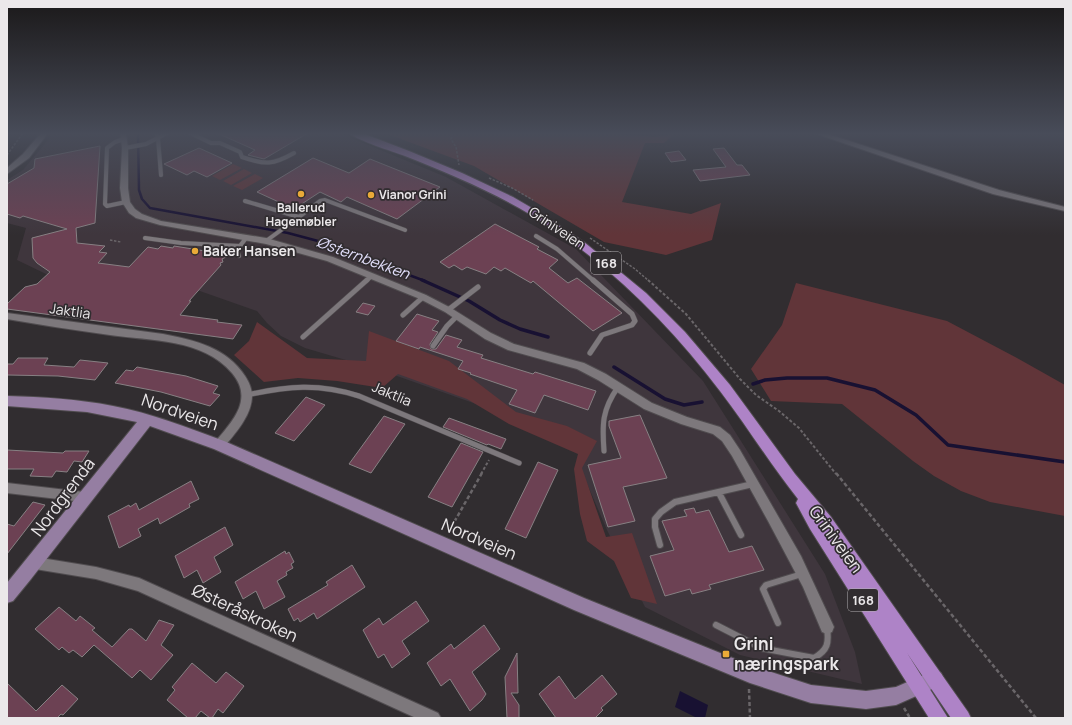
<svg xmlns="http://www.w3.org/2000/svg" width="1072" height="725" font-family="Manrope,sans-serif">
<rect width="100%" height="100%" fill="#312d30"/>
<!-- built -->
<path fill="#3f363d" d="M51,133H339L446,177L576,249L703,381L825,574L855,652L862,684L740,655L645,607L607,530L579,465L577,445L510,416L383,371L305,348L281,336L267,323L257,311L197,290L46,274L17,260L26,228L7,223V180L23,170L48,140Z"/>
<!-- green -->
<path fill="#613539" d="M390,133H600L655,137L674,134L664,143H645L622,202L691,214L721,203L712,240L666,255L604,242L474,166L390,135Z
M233,164L242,168L220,180L212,176Z
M244,169L252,173L231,185L223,181Z
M255,174L263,178L242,190L233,186Z
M796,283L947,321L1017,358L1065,385V516L990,502L961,491L934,476L913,461L842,404L771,401L751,369L782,325Z
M257,322L307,358L366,361L369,331L449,361L516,412L567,426L597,441L582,468L606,537L632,533L657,604L631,598L614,561L587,541L580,514L574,469L578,454L509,424L467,399L398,374L382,388L337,381L298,378L264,382L234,355L249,341Z"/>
<!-- water -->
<path fill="#181132" d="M680,691L708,705L705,718H697L675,707Z"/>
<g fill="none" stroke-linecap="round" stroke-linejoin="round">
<!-- stream-far1 -->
<path stroke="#181132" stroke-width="2.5" d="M138,133L139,190L142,199L150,208L288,233L318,241L425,281"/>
<!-- stream -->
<path stroke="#181132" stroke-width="3.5" d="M422,280L469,301L500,320L520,329L548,337
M614,367L665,399L684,405L702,402
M753,384L765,380L787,378H827L875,390L916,415L948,445L1065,462"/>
</g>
<!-- building -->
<path fill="#6c4153" stroke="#878083" d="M217,133H308L264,159L248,155L255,150Z
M100,146L95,223L76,228L77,243L105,246L99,252L107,253L98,263L129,267L148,247L158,249L161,246L173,248L174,246L230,255L222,259L223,262L220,263L221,265L189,301H191L180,315L218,320L217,322L242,325L233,339L7,309V304L25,287L37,284L50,272L37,263L33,258L32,238L67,229L23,216L20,218L7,214V184L34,168L35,159Z
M199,148L232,163L207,177L194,171L187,175L164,164Z
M724,148L737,165H742L750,175L700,181L693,170L726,167L713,149Z
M679,151L686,160L671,162L665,153Z
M313,158L349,173L370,159L440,187L397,219L347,197L341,202L320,192L294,209L257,192Z
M495,224L539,247L537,249L558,260L549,268L568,283L577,278L622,313L593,331L533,281L531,283L505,268L501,271L494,267L486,274L467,267L462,270L454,265L449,268L440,262Z
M363,303L375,306L368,315L356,312Z
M417,314L439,321L432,330L438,332L430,344L431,349H436L446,335L462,340L457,347L483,355L481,358L533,374L535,372L596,391L588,410L544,395L535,413L509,404L517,390L470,374L471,373L458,369L463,361L420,347L419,349L396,341Z
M18,358H48L44,365L74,367L80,360L108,363L95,380L58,376L7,375V364H13Z
M137,367L186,376L218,386L213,393L220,395L210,406L161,392L115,383L126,370L133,371Z
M306,397L325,405L294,441L275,433Z
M640,415L667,478L623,487L635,521L608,527L588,465L621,458L609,426V421Z
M384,416L405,424L371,473L349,464Z
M449,418L506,439L501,449L488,444L487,445L443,427Z
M461,443L483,452L452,507L428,497Z
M7,450L63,453L65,451H89L82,462L74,461L67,472L56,471L52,477L30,476L34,469H7Z
M538,462L558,470L526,538L505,529Z
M191,481L199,499L189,504L190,507L160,524L158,518L138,529L141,536L119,548L108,516L129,505L130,507L136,503L139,510Z
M33,502L45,505L7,554V524L14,526Z
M694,508L696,513L709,510L729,552L752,546L764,570L709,585L711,589L692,594L690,589L665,596L650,556L674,550L662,521L687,516L684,510Z
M225,527L233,545L214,557L221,572L203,583L197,570L184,578L175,556Z
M285,551L286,554L289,552L294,562L291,564L293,568L286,572L287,575L277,581L285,597L264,609L256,591L243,599L235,582Z
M352,565L365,587L317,619L314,613L300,622L298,618L294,621L288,609L328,585L326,582Z
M416,601L429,621L402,641L410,654L392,668L384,654L378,658L363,630L379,618L383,625Z
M59,607L76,621L80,616L95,628L92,630L112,647L129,629H132L146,641L159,620L174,625L161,645L173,655L151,680L140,670L132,678L94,645L82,657L73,650L69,653L62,647L59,650L35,629Z
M484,625L500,649L472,672L486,694L482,700L470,711L450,679L441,686L427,663L451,644L454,649Z
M517,653L518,693H511L519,705V718H507L505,677Z
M192,663L216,683L226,672L244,686L223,713L218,709L212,718H210L201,711L195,718H188L167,700L175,690L172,687Z
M602,675L617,694L601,708L603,710L595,718H556L539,694L559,676L575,699Z
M7,683L36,711L62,685L78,699L63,715L61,714L57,718H7Z"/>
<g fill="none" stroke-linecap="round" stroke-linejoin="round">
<defs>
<path id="lane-far2" d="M156,133L158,138L161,175
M190,133L211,143H220L240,152L242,157C265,165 273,165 294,153
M124,139L115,142L107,148L105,204L107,206L126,202
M125,148L146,144L167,133
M245,201L299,217L320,201L325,200L405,230
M536,236L557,249L594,281
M145,238L181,243L240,246
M266,241L299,217
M239,256L237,250L246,238
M366,281L372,276"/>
<path id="lane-far1" d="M448,310L478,287
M403,315L423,297
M303,337L367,280
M433,346L447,326L457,316
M590,353L602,335L632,325L635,321L632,314L593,280
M247,395C287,386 319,383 359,396L519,463
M604,451C602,424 602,410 618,387"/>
<path id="lane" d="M719,493L741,535
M660,545L655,527V519L661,512L675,502L753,484
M778,623L763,589L766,585L802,574
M716,625L761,648L814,658C828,650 829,643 827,628"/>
<path id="street" d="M41,133H48L29,158L7,174V168L23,154Z
M120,133H126L128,148V188L130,202L135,209L142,214L161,221L266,238L333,257L426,295L451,308L491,333L514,344L584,363L606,374L652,403L687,417L720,427L730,435L740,450L801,556L834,627L832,632L827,634L822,632L803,587L768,521L732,456L722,441L713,434L681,424L644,409L598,380L577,369L508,350L485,339L445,312L420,299L327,261L266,244L160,225L136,218L129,213L122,202L120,188L122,148Z
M814,133H825L999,190L1065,207V211L993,194Z
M7,313L163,334C195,340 227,348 245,376C249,382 252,389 252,396C252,415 235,434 223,448L219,450L215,448L213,445L215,442C233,421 254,399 232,373C202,338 151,341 110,335C75,330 41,325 7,319Z
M7,483L84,492L88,493L90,497L88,501L84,502L7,493Z
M35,557L96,567L139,578L438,713L441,718H416L138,591L96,579L35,569L30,567L29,563L30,559Z"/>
<path id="secondary" d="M7,396C43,397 78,399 113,406C151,413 188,428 224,441L584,598L750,665L811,685L866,691L896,687L935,670L941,673L944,679L941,685L896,705L866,709L811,703L750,683L574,610L214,449L150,426L31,579L13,601L7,603V583L137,422L87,412L7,406Z"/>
<path id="primary" d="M349,133H362L409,151L462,173L513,197L537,211L584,242L646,293L685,332L730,385L795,474L831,517L968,712L971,718H951L907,653L948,718H929L810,529L796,503L798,499C770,464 747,426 720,391C668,322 605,260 531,215C491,191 448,173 405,156C392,151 358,141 349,133Z"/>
</defs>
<!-- lane-far2 casing -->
<use href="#lane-far2" stroke="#504c4f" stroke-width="5"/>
<!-- lane-far1 casing -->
<use href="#lane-far1" stroke="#504c4f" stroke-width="6"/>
<!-- lane casing -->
<use href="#lane" stroke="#504c4f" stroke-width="8"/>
<!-- street casing -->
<use href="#street" stroke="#504c4f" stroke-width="2"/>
<!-- secondary casing -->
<use href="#secondary" stroke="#504c4f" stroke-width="2"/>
<!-- primary casing -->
<use href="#primary" stroke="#504c4f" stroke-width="2"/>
<!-- path-far2 -->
<path stroke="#6a6669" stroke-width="1.5" stroke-dasharray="2.5 1.5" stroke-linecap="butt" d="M453,133L451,139L456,147L459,165
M7,155L23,133
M489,178L512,188L533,200
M590,238L635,269L649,281
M110,240L121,242"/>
<!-- path-far1 -->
<path stroke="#6a6669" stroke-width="2" stroke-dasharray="3 2" stroke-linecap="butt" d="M648,280L686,314L740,379L756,395L779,411L799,428L836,474
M481,474L489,460"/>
<!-- path -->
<path stroke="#6a6669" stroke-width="2.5" stroke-dasharray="4 2.5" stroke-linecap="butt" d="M836,473L1036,718
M448,533L482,473
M749,689L750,718
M904,708L910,718"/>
<!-- lane-far2 -->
<use href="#lane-far2" stroke="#7d787c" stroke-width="4"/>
<!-- lane-far1 -->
<use href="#lane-far1" stroke="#7d787c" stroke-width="5"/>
<!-- lane -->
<use href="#lane" stroke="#7d787c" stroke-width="6"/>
<!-- street -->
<use href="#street" fill="#7d787c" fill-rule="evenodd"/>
<!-- secondary -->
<use href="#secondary" fill="#957ea2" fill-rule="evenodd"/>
<!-- primary -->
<use href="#primary" fill="#ae83c7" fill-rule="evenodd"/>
</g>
<!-- sky -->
<linearGradient id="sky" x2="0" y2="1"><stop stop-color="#1b191a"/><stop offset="0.57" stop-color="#484c59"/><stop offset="1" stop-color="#484c59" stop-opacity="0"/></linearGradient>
<rect width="1072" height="235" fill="url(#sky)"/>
<!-- markers -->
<g fill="#eaaa38" stroke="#312d30" stroke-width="1.5">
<circle cx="301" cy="194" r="4"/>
<circle cx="371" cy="195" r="4"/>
<circle cx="195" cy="251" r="4"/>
<rect x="722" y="650" width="8" height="8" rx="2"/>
</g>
<g text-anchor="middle" stroke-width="3.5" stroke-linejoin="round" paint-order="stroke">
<!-- far-poi labels -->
<g font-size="12" font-weight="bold" fill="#ebe8ea" stroke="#312d30" text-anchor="start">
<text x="379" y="199">Vianor Grini</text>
<text x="301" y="212" text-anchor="middle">Ballerud<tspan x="301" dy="14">Hagemøbler</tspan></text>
</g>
<!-- shield labels -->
<g fill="#312d30" stroke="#b3b0b2" stroke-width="1">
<rect x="591" y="252" width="30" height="22" rx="3"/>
<rect x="848" y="589" width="30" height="22" rx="3"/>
</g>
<g font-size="13" font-weight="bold" fill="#ebe8ea">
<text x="606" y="268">168</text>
<text x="863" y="605">168</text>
</g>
<!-- street labels -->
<g font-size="14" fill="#ebe8ea" stroke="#312d30">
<text transform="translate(557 228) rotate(34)" y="5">Griniveien</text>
<text transform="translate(70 311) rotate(8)" y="5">Jaktlia</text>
<text transform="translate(392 394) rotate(23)" y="5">Jaktlia</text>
</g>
<!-- poi labels -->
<g font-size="14" font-weight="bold" fill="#ebe8ea" stroke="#312d30" text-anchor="start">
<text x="203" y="256">Baker Hansen</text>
</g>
<!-- water labels -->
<g font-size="15" font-style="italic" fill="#e1defa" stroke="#312d30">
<text transform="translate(363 258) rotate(20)" y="5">Østernbekken</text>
</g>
<!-- near-street labels -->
<g font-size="17" fill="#ebe8ea" stroke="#312d30">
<text transform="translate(180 412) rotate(19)" y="6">Nordveien</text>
<text transform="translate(63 497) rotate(-53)" y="6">Nordgrenda</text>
<text transform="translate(479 539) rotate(23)" y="6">Nordveien</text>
<text transform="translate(836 539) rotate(54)" y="6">Griniveien</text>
<text transform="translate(245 613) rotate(25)" y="6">Østeråskroken</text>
</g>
<!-- near-poi labels -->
<g font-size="17" font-weight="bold" fill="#ebe8ea" stroke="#312d30" text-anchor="start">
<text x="734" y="650">Grini<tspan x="734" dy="20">næringspark</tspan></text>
</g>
</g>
<!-- border -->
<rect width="1072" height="725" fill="none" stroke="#ebe8ea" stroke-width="16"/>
</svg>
